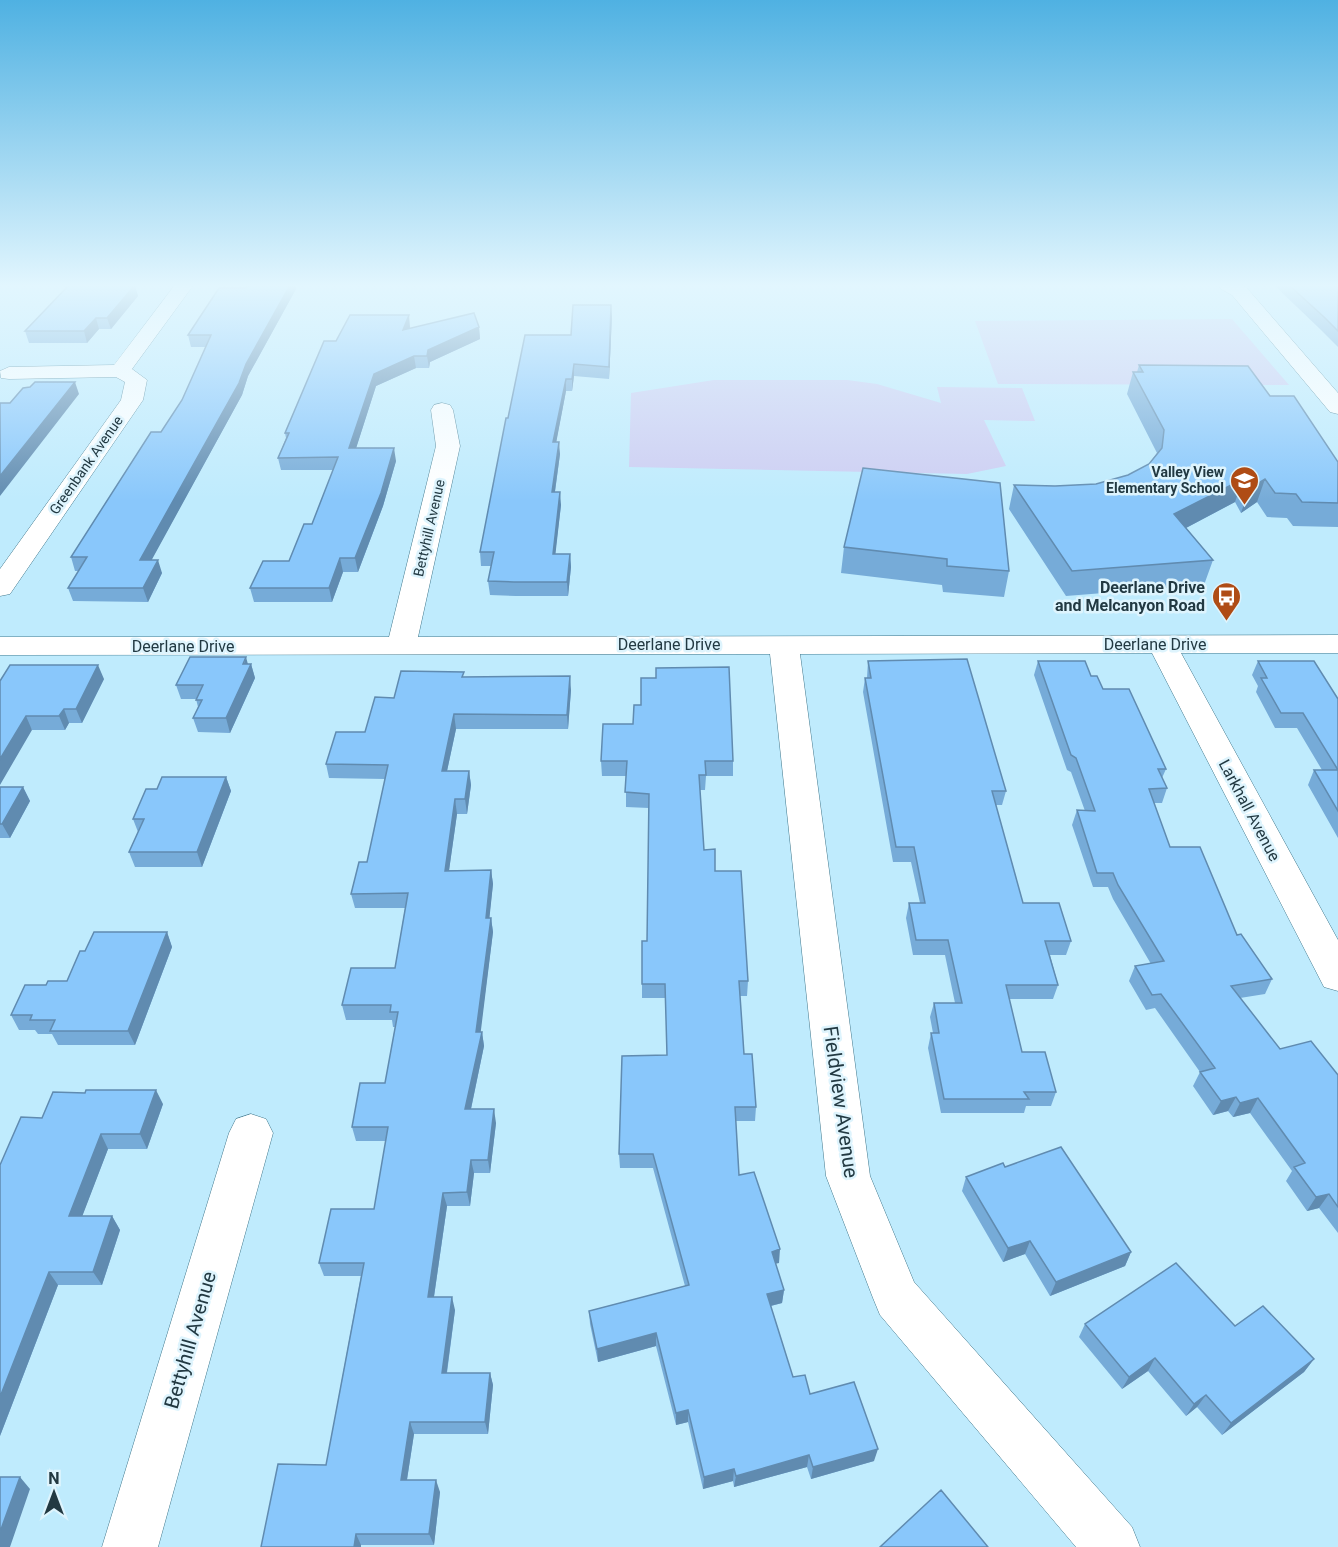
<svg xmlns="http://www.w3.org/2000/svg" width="1338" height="1547" font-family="Roboto,sans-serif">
<rect width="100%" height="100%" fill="#bfebfd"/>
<!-- green -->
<path fill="#cdcdf2" d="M1232,319L1289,385L998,384L975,321Z
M714,380H847L877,384L941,403L937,387L1022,388L1035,421L984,420L1006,466L967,474L629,467L631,393Z"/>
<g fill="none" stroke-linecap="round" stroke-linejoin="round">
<defs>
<path id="minor" d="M175,285H191L192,287L132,369L147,380L143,400L10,594L0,596V569L121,400L125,382L116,377L9,379L1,378L0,371L9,367L114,365Z
M1219,285H1241L1246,287L1338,393V414L1330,412L1232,295L1221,289Z
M442,403L450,405L453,410L460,446L418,637L1338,635V653H1181L1338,940V991L1324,987L1152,653L800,654L870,1176L914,1282L1132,1527L1140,1547H1076L880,1315L873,1298L826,1176L770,654L0,655V637H389L436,446L431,410L434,405Z
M251,1114L266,1119L273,1133L158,1547H102L229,1133L236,1119Z"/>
</defs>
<!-- minor casing -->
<use href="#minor" stroke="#42788c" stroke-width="1"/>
<!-- minor -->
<use href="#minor" fill="#fff" fill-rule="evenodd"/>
</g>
<!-- wall -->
<path fill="#76abd8" d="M248,285H295L296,289L248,376L242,395L151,560L162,573L148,602L73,601L68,588L79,571H75L71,557L161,432L182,400L206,347H191L188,335L246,288Z
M1274,285H1338V347L1320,329Z
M138,296L111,329H99L87,343H29L25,331Z
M612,316L609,379L574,376L572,391H566L556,442L560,454L555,492L561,505L555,554H570L571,567L568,596H516L490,595L488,581L491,566H481L480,552L571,335Z
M410,327V329L479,327L480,339L430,362L429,368H416L376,386L356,448L396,461L383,506L358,572H343L332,602H254L250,588L289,561L312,524L333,470H281L278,458L286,438L285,433L336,341Z
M1139,365L1270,396L1338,462V527L1293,526L1287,518L1267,517L1257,502L1241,513L1235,502L1186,528L1213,560L1204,585L1066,596L1009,509L1014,485L1055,486L1096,484L1128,475L1149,464L1157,453L1127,394L1133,372H1137Z
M863,468L1009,571L1004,597L943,592L942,585L841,573L844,547Z
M868,661L1006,791L1002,805H996L1023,903L1071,941L1066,955H1050L1058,985L1053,999H1009L1022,1052L1056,1092L1051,1106H1026L1024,1113H941L928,1048L931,1033H933L930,1017L934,1003H955L945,955H913L906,918L909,903H920L911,862H893L863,692L865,678H867Z
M1038,661L1091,676L1103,689L1166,769L1162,778L1167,788L1162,803H1154L1170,847L1272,979L1265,994L1240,998L1280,1049L1338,1075V1233L1319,1208L1307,1211L1286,1181L1292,1171L1250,1113L1233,1117L1228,1111L1213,1115L1193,1086L1200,1072L1155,1008L1146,1010L1129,981L1135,966L1151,964L1113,899L1108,887H1093L1072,825L1077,810L1085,811L1071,772L1067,770L1034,675Z
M1258,661L1338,699V838L1308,785L1314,770H1322L1297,728H1275L1256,692L1258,686L1252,675Z
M248,664H251L255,678L230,733L198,732L193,718L198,707L196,699H181L176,685Z
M464,677L571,690L568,729H456L447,771H469L471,785L467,814H457L449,870H491L493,884L489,918H491L493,932L480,1032H482L484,1046L471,1109L496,1123L490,1173H474L470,1206H447L434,1297L455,1310L447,1373H490L493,1385L488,1434H414L407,1480L440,1492L434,1545H361V1547H261L326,1465L361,1276H324L319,1263L374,1209L386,1141H356L352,1127L385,1083L395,1027H393L392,1020H346L342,1005L395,968L405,908H355L351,894L367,862L385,779L329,778L326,764L365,732L394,698Z
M104,679L82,723H69L65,730H32L0,681Z
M601,761H733V776H706L705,790H700L704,850L715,871L748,981L747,996H740L744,1054L756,1107L755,1121H736L739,1175L779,1263H775L784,1290L782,1303L771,1306L793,1377L874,1461L811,1479L807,1467L734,1487L733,1481L703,1489L688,1422L676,1425L656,1346L598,1362L590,1324L589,1311L685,1286L653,1168H620L619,1154L667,1055L666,998H642V984L647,941L649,808L626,807V776H602Z
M226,777L231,791L202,867H135L129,852L138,832L133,819Z
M0,787H23L30,801L10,838H0Z
M167,932L172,947L135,1045H58L52,1034H38L35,1030H19L11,1015L46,985L67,981L85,951Z
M163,1104L147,1149H108L82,1216H112L120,1230L102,1285H58L0,1436L42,1118Z
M1005,1167L1131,1252L1125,1266L1050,1296L1025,1254L1003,1262L962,1191L966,1177Z
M1085,1324L1235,1326L1314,1359L1304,1372L1222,1435L1197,1407L1186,1416L1148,1371L1122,1389L1079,1337Z"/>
<!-- shaded-wall -->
<path fill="#608bb0" d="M135,285L138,296L111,329L107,318Z
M290,285H295L296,289L248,376L242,395L144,574L140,560L246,364Z
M611,305L612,316L609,379V367Z
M409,315L410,327L405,342L403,330Z
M96,318L99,329L87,343L84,331Z
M479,327L480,339L430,362L429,368L427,356L428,350Z
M414,356L416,368L376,386L352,461L349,448L374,374Z
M574,364V376L572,391V379Z
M566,379V391L554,454L553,442Z
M75,382L79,394L0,496V476Z
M559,442L560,454L553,505L552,492Z
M394,448L396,461L383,506L358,572L355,558Z
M1243,479L1235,502L1167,538L1174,514Z
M1265,479L1257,502L1241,513L1249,489Z
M560,492L561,505L554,567L553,554Z
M570,554L571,567L568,596L567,582Z
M340,558L343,572L332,602L329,588Z
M158,560L162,573L148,602L143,588Z
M246,657L249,668L251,664L255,678L230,733L226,718Z
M98,665L104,679L82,723L76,709Z
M570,676L571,690L568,729L567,715Z
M64,709L69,723L65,730L59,716Z
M454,714L456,729L444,785L442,771Z
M26,716L32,730L0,785V759Z
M469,771L471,785L467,814L465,799Z
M226,777L231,791L202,867L197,852Z
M23,787L30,801L10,838L2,824Z
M455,799L457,814L447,885L445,871Z
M491,870L493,884L488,932L486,918Z
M491,918L493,932L479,1046L476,1032Z
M167,932L172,947L135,1045L128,1031Z
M482,1032L484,1046L468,1123L465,1109Z
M156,1090L163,1104L147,1149L140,1134Z
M1236,1097L1228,1111L1213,1115L1221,1101Z
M1258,1098L1250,1113L1233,1117L1240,1103Z
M494,1109L496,1123L490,1173L488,1160Z
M101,1134L108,1149L77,1230L69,1216Z
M471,1160L474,1173L470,1206L467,1192Z
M443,1193L447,1206L432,1310L428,1297Z
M1329,1194L1319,1208L1307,1211L1316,1197Z
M112,1216L120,1230L102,1285L93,1272Z
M1030,1241L1025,1254L1003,1262L1008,1248Z
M780,1249L779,1263L770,1265L772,1252Z
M1131,1252L1125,1266L1050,1296L1056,1282Z
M49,1272L58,1285L0,1436V1397Z
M784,1290L782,1303L766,1307L767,1294Z
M452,1297L455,1310L445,1385L442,1373Z
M656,1333V1346L598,1362L597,1349Z
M1155,1358L1148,1371L1122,1389L1129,1377Z
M1314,1359L1304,1372L1222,1435L1231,1423Z
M490,1373L493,1385L488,1434L485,1422Z
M1206,1395L1197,1407L1186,1416L1194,1404Z
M688,1410V1422L676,1425V1413Z
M410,1422L414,1434L405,1492L401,1480Z
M878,1449L874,1461L811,1479L813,1467Z
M809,1455L807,1467L734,1487L736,1476Z
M734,1469L733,1481L703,1489L704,1477Z
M20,1477L30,1489L10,1547H0V1532Z
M436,1480L440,1492L434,1545L429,1534Z
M356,1534L361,1545V1547H354Z"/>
<!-- building -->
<path fill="#89c7fb" stroke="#608bb0" stroke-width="1.5" d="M69,285H135L107,318H96L84,331H25Z
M248,285H290L246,364L239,383L140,560H158L143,588H68L87,557H71L151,432H161L182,400L211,335H188L219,288H246Z
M1289,285H1338V331L1324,317Z
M573,305H611L609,367L574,364L572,379H566L553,442H559L552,492H560L553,554H570L567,582H514L488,581L494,552H480L506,418H508L525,335H571Z
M474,313L479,327L428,350L427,356H414L374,374L349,448H394L381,493L355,558H340L329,588H250L263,561H289L304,524H312L338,457L278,458L289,433H285L324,341H336L350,315H409L403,330Z
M1139,365L1248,366L1270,396H1294L1338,462V503L1302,502L1296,494L1275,493L1265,479L1249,489L1243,479L1174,514L1213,560L1072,571L1014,485L1055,486L1096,484L1128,475L1149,464L1162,448L1164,430L1133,372H1143Z
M35,382H75L0,476V403H10L23,388L30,387Z
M863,468L1000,483L1009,571L947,566V559L844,547Z
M190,657H246L243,664H251L226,718H193L202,700H196L203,685H176Z
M967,659L1006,791H992L1023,903H1059L1071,941H1045L1058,985H1006L1022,1052H1045L1056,1092H1024L1029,1099H944L931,1033H939L934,1003H962L948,940H916L909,903H925L914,847H896L865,678H871L868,661Z
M1038,661H1085L1091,676H1097L1103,689H1129L1166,769H1158L1167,788L1149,789L1170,847H1200L1237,935L1241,934L1272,979L1231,986L1280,1049L1311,1041L1338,1075V1207L1329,1194L1316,1197L1294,1167L1305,1163L1258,1098L1240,1103L1236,1097L1221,1101L1200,1072L1215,1068L1161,994L1152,995L1135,966L1164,961L1118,885L1113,873H1097L1077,810L1095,811L1076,758L1071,755Z
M1258,661H1314L1338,699V811L1314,770H1338L1303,713H1281L1261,678H1267Z
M10,665H98L76,709H64L59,716H26L0,759V681Z
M729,667L733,761H705L706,775H699L704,850L715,849V871H741L748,981H739L744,1054H752L756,1107H735L739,1175L754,1172L780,1249L772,1252L784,1290L767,1294L793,1377L805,1375L810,1394L854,1382L878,1449L813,1467L809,1455L736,1476L734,1469L704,1477L688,1410L676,1413L656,1333L597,1349L589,1311L689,1285L653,1154H619L622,1056L667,1055L665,984H642V941H647L649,794L625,792L627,761H601L603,724H633L634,705H641V678H656V668Z
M401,671L464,672L462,677L570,676L567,715L454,714L442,771H469L465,799H455L445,871L491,870L486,918H491L476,1032H482L465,1109H494L488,1160H471L467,1192L443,1193L428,1297H452L442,1373H490L485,1422H410L401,1480H436L429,1534H356L354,1547H261L278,1464L326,1465L364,1263H319L331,1209H374L388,1127H352L360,1083H385L398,1012H390L391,1005H342L351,968H395L408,893L351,894L359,862H367L388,765L326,764L336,732H365L375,697L394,698Z
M162,777H226L197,852H129L144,819H133L146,789H157Z
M0,787H23L2,824H0Z
M94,932H167L128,1031H50L55,1020H30L32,1015H11L25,985H46L48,981H67L80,951H85Z
M86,1090H156L140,1134H101L69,1216H112L93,1272H49L0,1397V1165L21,1117L42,1118L53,1092L85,1093Z
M1061,1147L1131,1252L1056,1282L1030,1241L1008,1248L966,1177L1003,1163L1005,1167Z
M1176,1263L1235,1326L1263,1306L1314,1359L1231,1423L1206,1395L1194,1404L1155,1358L1129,1377L1085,1324Z
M0,1477H20L0,1532Z
M941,1490L988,1547H880Z"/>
<!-- sky -->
<linearGradient id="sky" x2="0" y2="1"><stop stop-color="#4fb1e2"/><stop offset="0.57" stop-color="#e2f6fe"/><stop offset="1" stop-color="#e2f6fe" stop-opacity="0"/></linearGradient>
<rect width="1338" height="501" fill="url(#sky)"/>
<!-- icons -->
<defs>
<symbol id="school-pin" viewBox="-11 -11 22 30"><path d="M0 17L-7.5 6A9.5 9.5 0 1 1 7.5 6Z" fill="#af4c15" stroke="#def4fd"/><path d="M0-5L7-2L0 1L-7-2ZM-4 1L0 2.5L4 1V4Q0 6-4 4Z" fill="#fff"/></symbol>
<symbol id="bus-pin" viewBox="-11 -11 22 30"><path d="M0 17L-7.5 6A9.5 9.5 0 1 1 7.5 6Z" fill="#af4c15" stroke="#def4fd"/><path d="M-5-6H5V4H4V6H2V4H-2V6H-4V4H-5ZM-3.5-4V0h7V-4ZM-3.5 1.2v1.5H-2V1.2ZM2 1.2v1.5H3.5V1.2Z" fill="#fff"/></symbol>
</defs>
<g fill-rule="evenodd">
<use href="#school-pin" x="1228" y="464" width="33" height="45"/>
<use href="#bus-pin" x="1210" y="580" width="33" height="45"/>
</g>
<g text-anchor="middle" stroke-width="5" stroke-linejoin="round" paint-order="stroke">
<!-- far-street labels -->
<g font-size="14" fill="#223942" stroke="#def4fd">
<text transform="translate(86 465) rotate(-55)" y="5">Greenbank Avenue</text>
<text transform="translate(429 528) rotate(-77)" y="5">Bettyhill Avenue</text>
</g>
<!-- far-poi labels -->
<g font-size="14" font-weight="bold" fill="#223942" stroke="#def4fd" text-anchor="end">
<text x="1224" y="477">Valley View<tspan x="1224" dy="16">Elementary School</tspan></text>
</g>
<!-- poi labels -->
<g font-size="16" font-weight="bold" fill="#223942" stroke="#def4fd" text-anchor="end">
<text x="1205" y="593">Deerlane Drive<tspan x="1205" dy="18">and Melcanyon Road</tspan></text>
</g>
<!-- street labels -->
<g font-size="16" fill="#223942" stroke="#def4fd">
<text x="669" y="650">Deerlane Drive</text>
<text x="1155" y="650">Deerlane Drive</text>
<text x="183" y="652">Deerlane Drive</text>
<text transform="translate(1250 810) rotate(62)" y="6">Larkhall Avenue</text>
</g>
<!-- near-street labels -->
<g font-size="20" fill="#223942" stroke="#def4fd">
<text transform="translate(841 1102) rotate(82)" y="7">Fieldview Avenue</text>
<text transform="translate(190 1340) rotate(-74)" y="7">Bettyhill Avenue</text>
</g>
</g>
<!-- north arrow -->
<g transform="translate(54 1493)" stroke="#def4fd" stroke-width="4.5" paint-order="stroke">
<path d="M0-4.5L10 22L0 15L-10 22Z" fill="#223942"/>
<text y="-9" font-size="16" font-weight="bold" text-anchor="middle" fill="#223942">N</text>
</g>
</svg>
